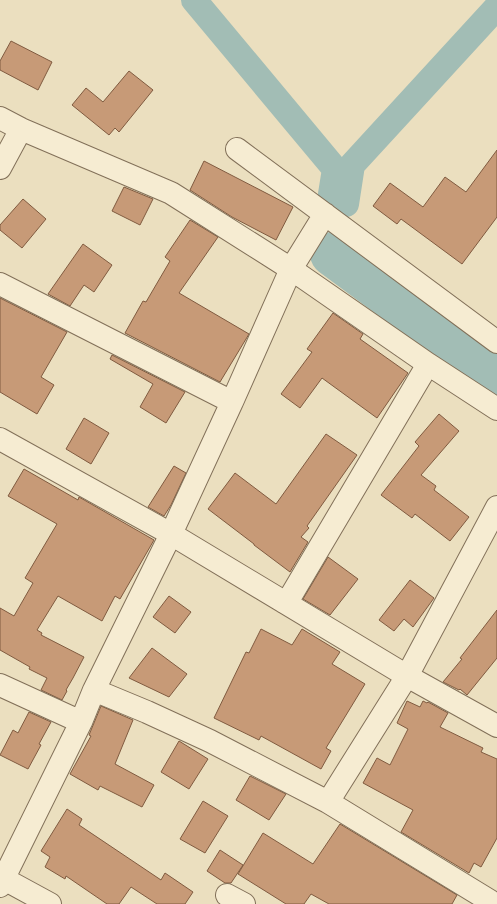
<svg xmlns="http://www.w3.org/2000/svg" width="497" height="904" font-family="'Roboto Serif',serif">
<rect width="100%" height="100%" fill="#ebdfbf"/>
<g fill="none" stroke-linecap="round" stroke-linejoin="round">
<!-- canal -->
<path stroke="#a2bdb5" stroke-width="26" d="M194,0L335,169L331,194L346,204L352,165L497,7"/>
<!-- river -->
<path stroke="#a2bdb5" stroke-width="44" d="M332,254L497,376"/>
</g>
<!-- building -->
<path fill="#c79a77" stroke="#805b40" d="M11,41L52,62L38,90L0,70V61Z
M129,71L153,90L119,132L115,128L109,135L72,105L86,88L103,102Z
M497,150V217L462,264L401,219L397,224L373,206L390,183L423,207L445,177L466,192Z
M204,161L293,207L276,240L232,217L190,190Z
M124,187L153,199L140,225L112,211Z
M23,199L46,219L22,248L0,230V225Z
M190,220L218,237L179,293L249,334L220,382L125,333L143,301L146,302L170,261L165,257Z
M83,244L112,265L94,292L84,285L70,306L48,294Z
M0,298L67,332L41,377L54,385L37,414L0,392Z
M333,313L363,334L360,339L408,373L377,418L322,378L300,408L281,394L312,352L307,349Z
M112,355L185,392L166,423L140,407L153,384L110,359Z
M439,414L459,431L421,475L436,486L434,490L469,517L450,541L415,514L412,518L381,495L419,446L415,442Z
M84,418L109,433L91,464L66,449Z
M326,434L357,455L307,526L309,528L301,537L308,542L290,572L254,545V544L208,509L235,473L276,504Z
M174,466L186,473L171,505L164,516L148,507Z
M24,469L78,500L79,497L154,540L120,599L115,596L102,621L58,596L37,630L42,633L41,635L84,657L73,678L66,690L67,691L62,700L41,690L47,678L29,669L30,667L0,650V608L14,616L33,583L25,578L57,524L8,496Z
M328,557L358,579L330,615L303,599Z
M410,580L434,598L413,627L404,619L394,631L379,620Z
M169,596L191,612L175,633L153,617Z
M497,610V658L467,695L460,689L459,690L443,682L462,659L460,658Z
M261,629L292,645L302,629L340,652L332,664L365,684L326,748L331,751L321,769L261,736L259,740L214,718L246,652L249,653Z
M152,648L187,674L169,697L129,678Z
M407,701L420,707L423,701L427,703L428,702L448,713L440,727L483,748L481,752L497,759V838L481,867L474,863L469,873L401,832L413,810L363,783L377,758L390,765L408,729L397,723Z
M101,706L133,720L115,764L154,785L142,807L100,786L98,790L70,774L91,736L89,735Z
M29,712L51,722L39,744L41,745L28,769L0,755L13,730L18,733Z
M179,741L208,759L189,789L161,772Z
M250,776L286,794L269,820L236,800Z
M203,801L228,816L205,853L180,839Z
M67,809L82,819L79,825L161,880L165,873L193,892L185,904H157L131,887L119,904H107L66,876L65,879L45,867L50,857L41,851Z
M340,824L457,895L452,904H329L311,894L304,904H286L238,874L263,833L313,864Z
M220,850L243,865L231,883H225L207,871Z"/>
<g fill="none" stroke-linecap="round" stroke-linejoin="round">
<defs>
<path id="minor" d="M0,118L21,129L171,193L291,269L325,214
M237,149L497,342
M0,168L21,129
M0,284L232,402L171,534L94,690L81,722L0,886
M232,402L291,269L428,364L497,409
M0,439L171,534L407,676L328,802L210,741L147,712L94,690
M497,507L407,676L497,726
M284,602L289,599L428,364
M0,685L81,722
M328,802L490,901
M4,879L50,904
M227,895L244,904"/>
</defs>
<!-- minor casing -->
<use href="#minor" stroke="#827059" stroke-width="24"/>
<!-- minor -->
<use href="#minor" stroke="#f6ecd2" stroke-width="22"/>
</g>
</svg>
